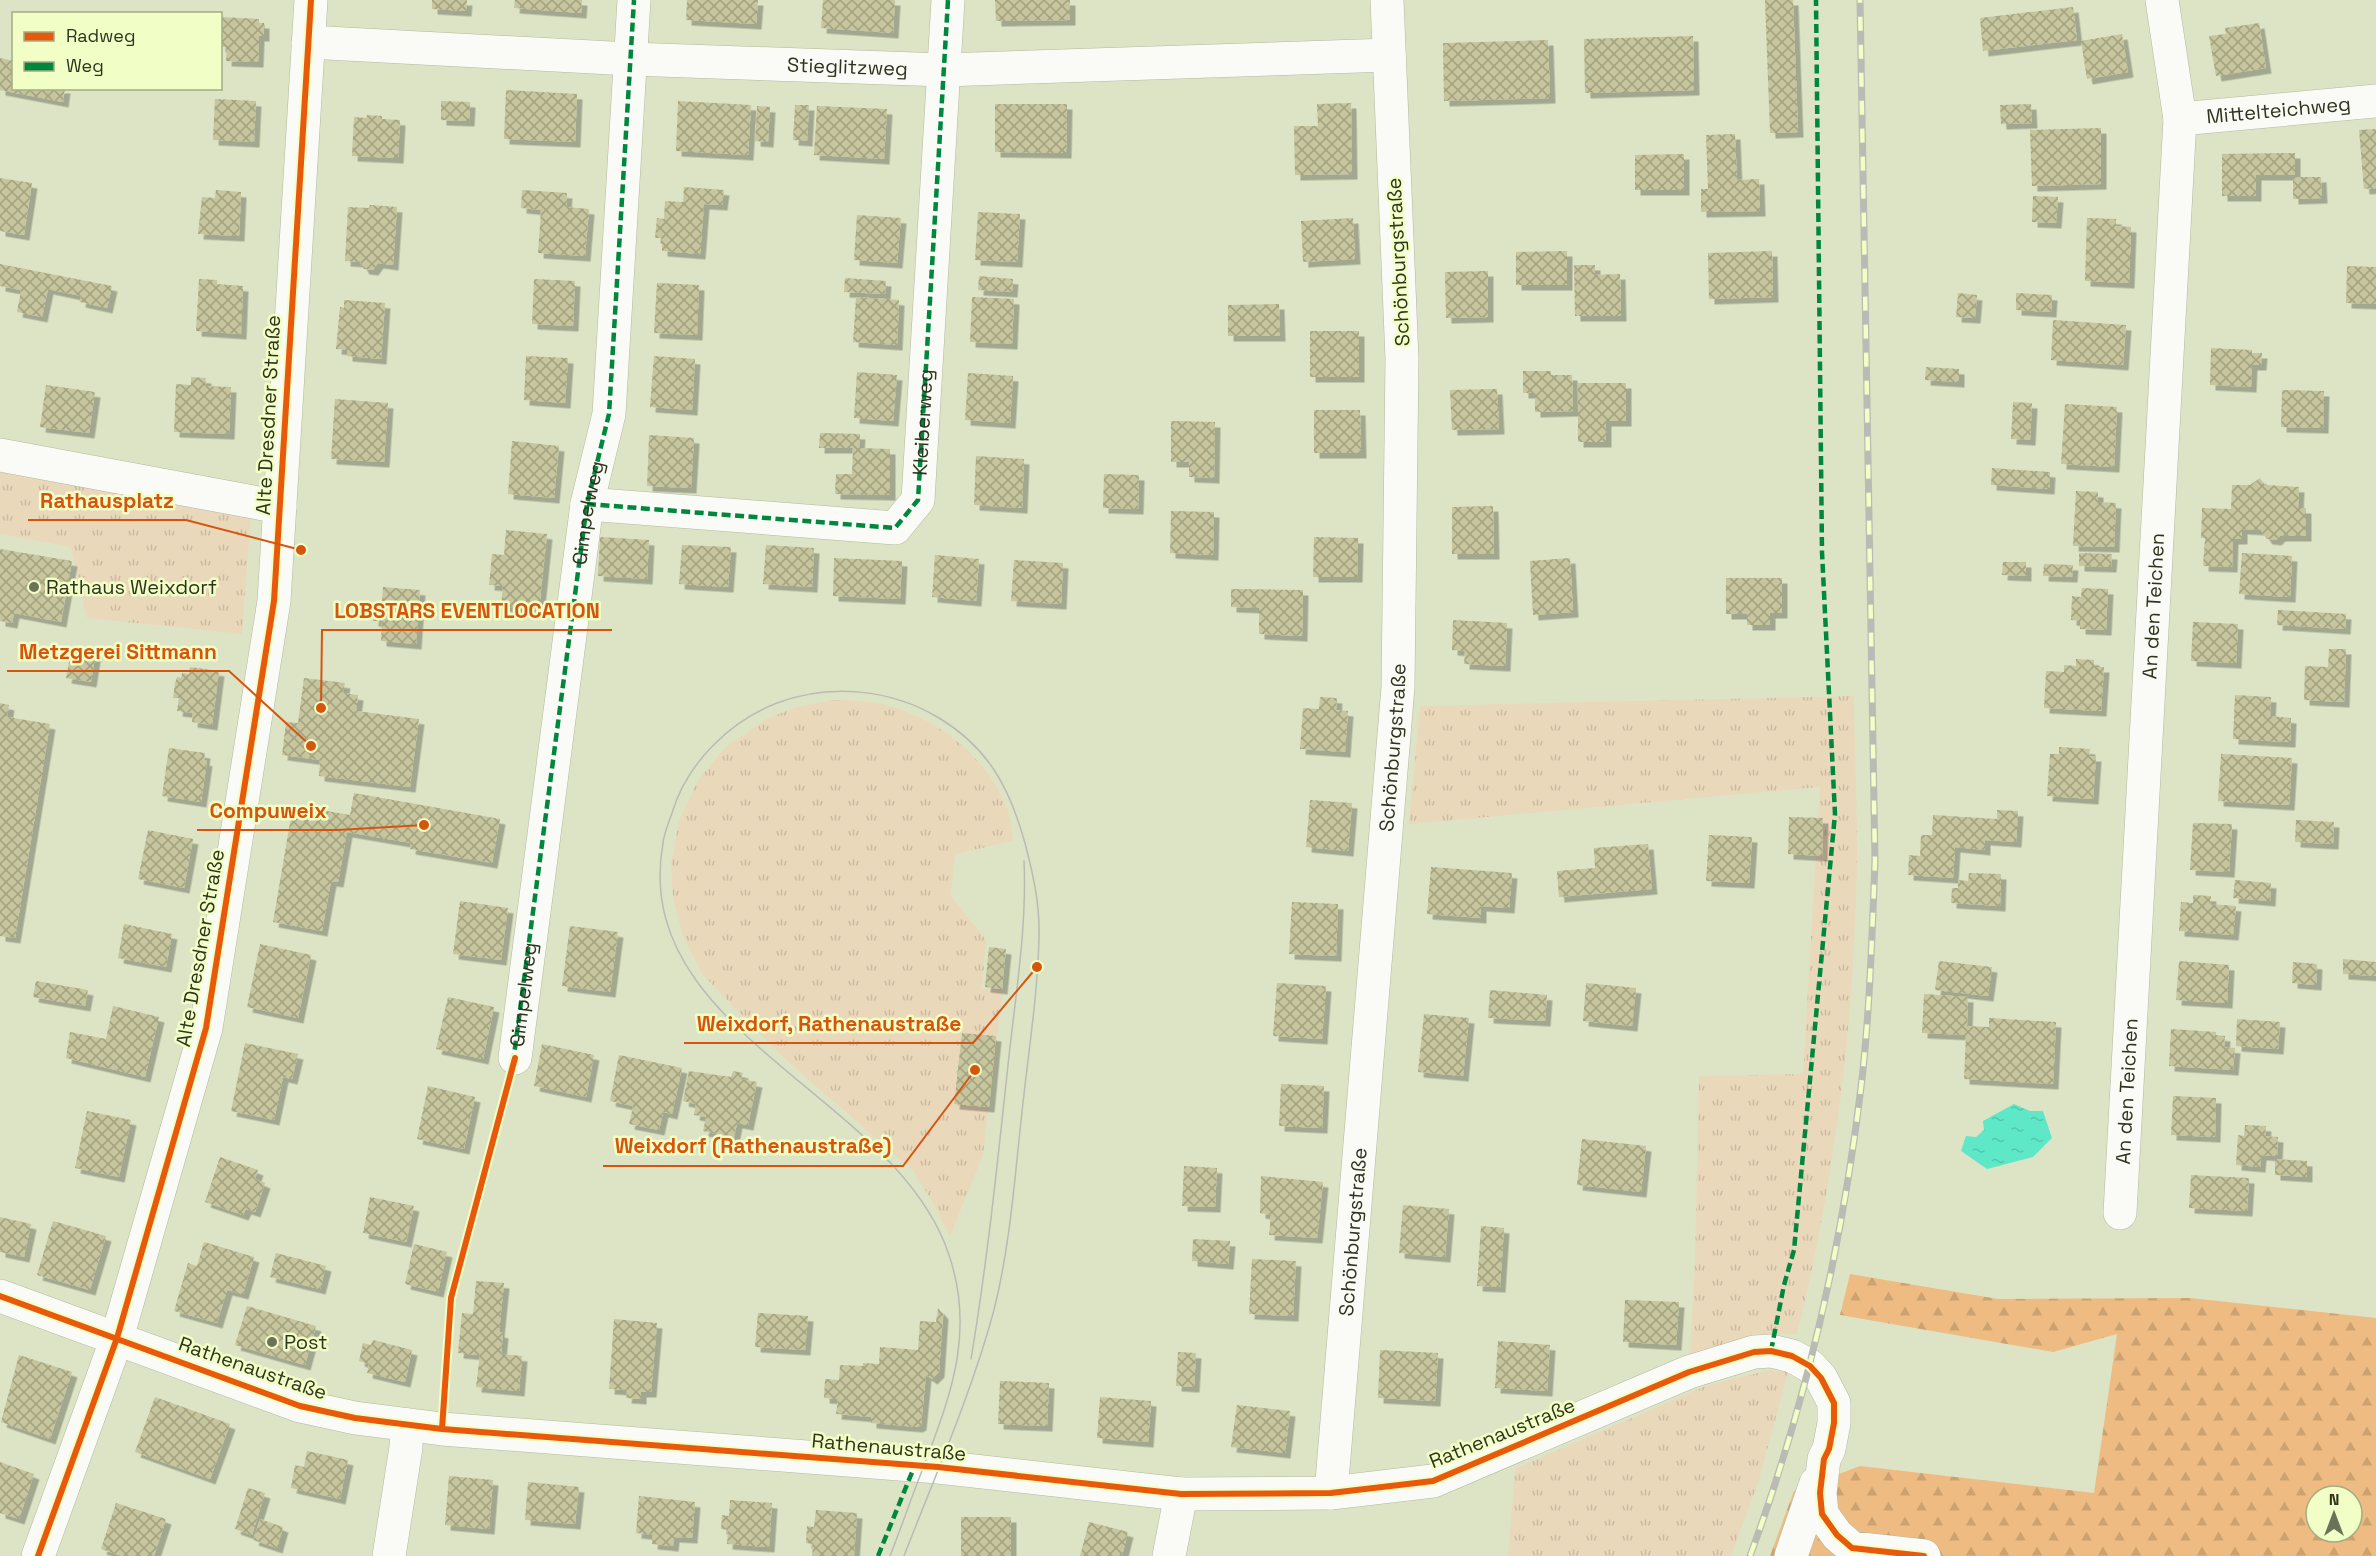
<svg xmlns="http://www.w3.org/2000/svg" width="2376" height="1556" font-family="'Space Grotesk',sans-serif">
<defs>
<pattern id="grass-tufts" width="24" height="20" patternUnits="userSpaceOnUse" patternTransform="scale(1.5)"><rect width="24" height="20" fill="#ead8bb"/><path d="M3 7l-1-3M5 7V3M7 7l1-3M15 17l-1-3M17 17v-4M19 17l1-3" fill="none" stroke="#c9baa0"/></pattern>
<pattern id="forest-firs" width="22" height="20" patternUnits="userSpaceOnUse" patternTransform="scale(1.5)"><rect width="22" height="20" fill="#eebc82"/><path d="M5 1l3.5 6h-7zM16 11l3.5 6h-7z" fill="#cca270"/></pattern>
<pattern id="water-ripples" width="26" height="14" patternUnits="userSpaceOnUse" patternTransform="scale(1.5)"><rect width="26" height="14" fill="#5ee8c8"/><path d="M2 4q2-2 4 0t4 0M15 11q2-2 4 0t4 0" fill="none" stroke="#52c8ab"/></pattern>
<pattern id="building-cross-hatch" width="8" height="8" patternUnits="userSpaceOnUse" patternTransform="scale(1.5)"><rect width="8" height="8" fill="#c6c59d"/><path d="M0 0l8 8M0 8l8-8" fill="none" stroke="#a1a17f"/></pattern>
<filter id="shadow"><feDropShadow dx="5.5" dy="5.5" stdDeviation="0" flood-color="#0004"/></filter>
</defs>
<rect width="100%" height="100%" fill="#dde4c5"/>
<!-- grass -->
<path fill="url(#grass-tufts)" d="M0,472L251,514L242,634L87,618L71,547L0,534Z
M1854,696C1855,751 1857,806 1857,860C1855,1020 1835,1180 1797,1334H1756L1690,1359L1695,1259L1699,1076L1803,1074L1820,787L1409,824L1420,706Z
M833,700C852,700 871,701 889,706C941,720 991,761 1009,814C1011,822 1012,833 1013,841L955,854L951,896L986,940L982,989H1003L983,1155L950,1236L932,1201L913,1171L785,1059L703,975L683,937L673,899L671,863L679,821L698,780L727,746L768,718L797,707Z
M1771,1370L1788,1372L1759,1480L1731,1556H1508L1515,1469L1708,1385Z"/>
<!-- forest -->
<path fill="url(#forest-firs)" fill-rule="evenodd" d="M1850,1274L1998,1299L2190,1298L2376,1318V1556H1770L1794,1491L1860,1466L2094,1493L2117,1334L2053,1352L1840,1315ZM2316,1496H2352V1532H2316Z"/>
<!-- water -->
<path fill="url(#water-ripples)" d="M2014,1104L2030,1111H2043L2052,1138L2033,1157L1987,1169L1961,1151L1966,1136L1976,1137L1984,1130L1983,1121Z"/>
<!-- building -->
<path fill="url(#building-cross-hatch)" filter="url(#shadow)" d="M432,0H467L466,11L432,9Z
M515,0H582L581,13L514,8Z
M687,0H758L756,24L686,20Z
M823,0H895L893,33L821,28Z
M995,0H1070V20L996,21Z
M1765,0H1793L1798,132L1770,133Z
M2073,7L2077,40L1983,51L1980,18Z
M220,17L259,19V23H264V36H259L258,62L226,61L227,47H220Z
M2259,23L2266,68L2216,76L2209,36L2226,34L2225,28Z
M2122,34L2128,72L2087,79L2081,41Z
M1693,36L1694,90L1585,93L1584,39Z
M1548,40L1550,98L1444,101L1443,43Z
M0,58L14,61V88H65L63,102L0,90Z
M506,90L577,94L575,142L504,139Z
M215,99L256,101L254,142L213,140Z
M441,101L470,102L469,121L441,120Z
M678,101L751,105L748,155L676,151Z
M1351,103L1352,174L1295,175L1294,126H1318L1317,104Z
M995,104H1067L1066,153L995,152Z
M2031,104L2032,123L2001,124L2000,105Z
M795,105H809L807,141L793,140Z
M757,106L770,107L768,142L755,141Z
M817,106L887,109L884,159L814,155Z
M367,115L382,116V119L400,120L398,158L352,156L354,117L366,118Z
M2101,128V184L2032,186L2030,130Z
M2376,129V188L2364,189L2359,130Z
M1735,134L1737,180L1759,179L1760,211L1701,212V189H1708L1706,135Z
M2295,153V175H2256V196H2222V154Z
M1684,154V190H1635V155Z
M2293,177H2321L2322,198L2293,199Z
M0,178L32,183L24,235L0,231Z
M684,187L724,190L722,205L704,204L700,254L662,251V238H655L657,218L664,219L665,201L683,202Z
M216,190L241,192L239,236L198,234L202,197L215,198Z
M522,190L567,193L566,207L589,209L585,256L538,253L541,210L521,208Z
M2033,196L2058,197L2056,223L2032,222Z
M370,205L397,207L393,265L378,263L373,270L364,269L360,262L345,261L348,207L369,208Z
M978,212L1020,214L1017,262L975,260Z
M857,215L901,218L897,263L854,260Z
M1353,218L1355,259L1303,262L1301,221Z
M2087,218L2116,219V226L2131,227L2129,283L2085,281Z
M1567,251V285H1516V252Z
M1772,251L1773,297L1709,299L1708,253Z
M0,264L112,286L107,308L80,302L81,296L48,289L42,317L17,312L21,290L0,286Z
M1574,265H1595V275L1620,274L1621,316H1575Z
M2347,266L2376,267V304L2346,303Z
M1488,271V317L1446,318L1445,272Z
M979,276L1013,279L1012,292L978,290Z
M845,278L886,281L885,294L844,292Z
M199,279L217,280V284L243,286L241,334L196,331Z
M534,279L575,281L573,326L532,324Z
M657,283L699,285L697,335L654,333Z
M1958,293L1977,295L1975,318L1956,317Z
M2016,293L2052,295L2051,312L2016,310Z
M856,297L899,300L897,345L853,342Z
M972,297L1014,299L1012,344L970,342Z
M344,300L385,303L381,359L347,356V350L336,349L340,307L344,308Z
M1279,304L1280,336H1228V305Z
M2053,320L2126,325L2123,365L2051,360Z
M1310,331H1359V377H1310Z
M2211,348L2252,350V353H2262L2261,365H2252L2251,387L2210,385Z
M526,356L568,358L565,403L524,400Z
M654,356L695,359L692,410L650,407Z
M1926,367L1959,369V382L1925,380Z
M1523,371H1551V375H1572L1573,411L1535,412V393H1523Z
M857,372L897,375L893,421L854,418Z
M968,373L1013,376L1010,423L965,420Z
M191,377L206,378L205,386L231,387L229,434L174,432L176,384L191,385Z
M1578,383H1626V421H1606V442H1578Z
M46,385L95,392L89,433L40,427Z
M1497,389L1499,429L1452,430L1450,390Z
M2282,390L2324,391L2323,428L2281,427Z
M335,399L388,403L384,462L331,459Z
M2013,402L2032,403L2030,440L2011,439Z
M2065,404L2117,407L2114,467L2061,464Z
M1314,410H1360L1361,453H1314Z
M1171,421L1215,422L1214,478L1189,477V462H1171Z
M820,433L860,434L859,448L890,449V495L835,494L836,474H852L853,448H819Z
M649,435L694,438L691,488L647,486Z
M512,441L559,446L554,498L508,494Z
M976,456L1024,459L1022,508L974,505Z
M1992,468L2050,472L2049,489L1991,485Z
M1104,474L1139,475L1138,509L1103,508Z
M2260,478L2265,485L2299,487L2298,508H2306V536H2280L2276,540L2267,539L2261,530L2242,529V539H2233L2232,567L2203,566L2205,538H2201L2202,508L2231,509L2232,485H2250Z
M2076,491L2098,492V502L2116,503L2114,547L2073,546Z
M1493,506L1494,554H1452V507Z
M1171,511L1214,512L1213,555L1170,553Z
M506,530L547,534L539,610L501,606L503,586L489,585L492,554L504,555Z
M600,537L649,540L647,579L598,576Z
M1314,537L1358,538L1357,577H1313Z
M682,545L731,547L728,587L679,584Z
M766,545L814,548L812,587L763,584Z
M0,549L72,561L61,622L14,613L12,623L0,621Z
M2079,553L2112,554L2111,567L2079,566Z
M2242,553L2292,556L2290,597L2239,594Z
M935,555L979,559L976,601L932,597Z
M834,558L902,561L900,599L833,596Z
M1570,558L1573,612L1533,615L1530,561Z
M1014,560L1063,563L1061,604L1011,601Z
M2003,562H2026V576L2002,575Z
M2044,564L2073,565L2072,577L2043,576Z
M1726,578H1782V613H1770V625H1747V614H1726Z
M383,587L420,590L416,644L381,641L382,621H373L375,601L382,602Z
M2082,588L2108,589L2106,630L2080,629V621L2071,620L2072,596L2081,597Z
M1231,589L1303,590L1302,636L1259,634V608L1231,607Z
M2278,610L2346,614L2345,629L2277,625Z
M1453,620L1507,623L1505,666L1464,664L1465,651L1452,650Z
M2193,622L2238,624L2236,663L2191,661Z
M72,647L96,651L91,682L66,678Z
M2329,649H2346L2344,702L2304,700L2305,666L2328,667Z
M2076,659L2094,660V667H2104L2101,711L2044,708L2046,671L2064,672V665L2076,666Z
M190,667L219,671L212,725L192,722L193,713L177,711L179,698H173L175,683L177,677L181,678L182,673L189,674Z
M304,678L345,683L343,693L358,695L356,711L419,719L410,787L319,776L320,760L282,755L286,722L298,723Z
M2235,695L2271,697L2270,716L2291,718L2290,742L2233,739Z
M1320,697L1337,698L1336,710L1348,711L1345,752L1300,749L1303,708L1319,709Z
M0,703L9,705L7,717L50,724L15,938L0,936Z
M2059,747L2090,749L2089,756H2096L2093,799L2047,796L2050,754H2059Z
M169,748L205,753L204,760L207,761L201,802L162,796Z
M2221,754L2292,758L2289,805L2218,801Z
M354,793L500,819L492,863L410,849L411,843L347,832L338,882L331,881L322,931L273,922L293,805L350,815Z
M1310,800L1352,803L1348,851L1306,847Z
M1997,810L2018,811L2016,842L1985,840V850L1955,847L1953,878L1908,875L1909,855L1920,856L1921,835H1932L1933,815L1997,819Z
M1789,817L1823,818L1822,856L1788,854Z
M2296,820L2334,822L2333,844L2295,842Z
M2193,823L2232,824L2229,872L2190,870Z
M148,830L193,839L184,888L138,879Z
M1709,835L1752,837L1749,883L1706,881Z
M1648,844L1652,889L1559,897L1557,871L1595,868L1594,848Z
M1431,867L1512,873L1509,908L1481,906V918L1427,914Z
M1969,873L2001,874L2000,906L1951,903L1952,888H1958V880L1968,881Z
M2235,880L2271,883L2270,901L2233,898Z
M2193,895L2211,896L2210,904L2236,906L2233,935L2179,931L2181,902L2193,903Z
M460,901L508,908L501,960L453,954Z
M1292,902L1338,904L1336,956L1289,954Z
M124,924L172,934L166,967L118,958Z
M570,926L618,932L610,992L562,986Z
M260,944L311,955L298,1018L247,1007Z
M989,947L1006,949L1002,989L985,987Z
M2343,959L2376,962V976L2343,974Z
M1939,961L1992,967L1988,996L1935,990Z
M2179,961L2229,965L2227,1003L2176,1000Z
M2293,962L2317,964L2316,985L2292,983Z
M36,981L88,990L85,1006L33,997Z
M1277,983L1326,986L1322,1039L1273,1036Z
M1586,983L1636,988L1632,1026L1583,1021Z
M1490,990L1547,995L1545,1021L1488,1018Z
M1924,994L1968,997L1967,1026L1989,1027V1018L2056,1022L2053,1084L1964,1079L1966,1035L1922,1033Z
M448,997L494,1007L483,1059L436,1049Z
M113,1006L159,1017L145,1077L66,1058L70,1032L106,1039Z
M1424,1014L1469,1018L1463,1076L1418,1072Z
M2237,1019L2280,1022L2278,1049L2236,1046Z
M2171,1029L2216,1032V1035L2225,1036L2224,1047L2235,1048L2233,1070L2169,1066Z
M962,1033L996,1036L989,1107L954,1104Z
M245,1043L298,1054L292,1079L283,1077L274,1120L231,1111Z
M542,1044L594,1055L586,1097L534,1086Z
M619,1055L682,1068L672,1114L663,1112L659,1130L629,1124L633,1106L610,1101Z
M689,1071L731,1077L733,1071L743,1073L741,1079L757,1082L748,1125L737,1123L734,1138L703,1131L706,1117L694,1115L696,1104L683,1101Z
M1281,1084L1324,1086L1322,1128L1279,1126Z
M428,1086L475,1097L464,1149L417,1139Z
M2173,1096L2216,1098L2215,1137L2171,1135Z
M87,1111L131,1120L119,1177L75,1168Z
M2245,1125L2266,1126L2265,1136L2278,1137L2277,1156L2261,1155L2260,1167L2236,1165L2238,1135L2244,1136Z
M1582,1139L1646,1146L1641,1192L1577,1185Z
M220,1157L258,1170L255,1179L265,1183L255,1212L246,1209L243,1215L205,1202Z
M2275,1159L2307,1161V1177L2275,1175Z
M1184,1166L1217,1168L1215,1207L1182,1206Z
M2191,1175L2249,1178L2247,1211L2189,1208Z
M1261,1176L1323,1182L1317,1238L1269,1235L1271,1215L1260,1213Z
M370,1197L414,1206L406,1242L363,1233Z
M1403,1205L1449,1209L1445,1257L1399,1253Z
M0,1217L31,1224L24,1257L0,1252Z
M53,1221L106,1236L90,1290L37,1275Z
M1481,1226L1504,1228L1500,1287L1477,1286Z
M1193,1239L1230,1241L1228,1264L1192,1261Z
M204,1242L254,1257L243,1294L227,1290L217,1323L174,1311L188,1263L197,1266Z
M414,1244L447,1252L438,1292L405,1284Z
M276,1253L326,1266L320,1289L270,1277Z
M1252,1259L1296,1261L1293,1316L1249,1314Z
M476,1281L504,1283L499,1332L503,1333L501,1354L522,1356L519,1391L476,1387L480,1355L458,1353L462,1313L473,1314Z
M1625,1300L1679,1302L1676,1345L1623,1342Z
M247,1306L316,1326L305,1365L235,1345Z
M938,1308L943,1314L939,1372L932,1379L926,1375L921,1425L917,1427L871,1423V1417L836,1414L838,1399L824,1398L825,1379L839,1380L840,1365L863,1366V1363L879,1364L880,1347L918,1350L920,1321L936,1322Z
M758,1313L808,1316L805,1350L755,1347Z
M614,1319L657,1323L651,1392H641V1399L626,1398L627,1390L609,1389Z
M373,1340L412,1350L405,1382L367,1373L369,1364L359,1361L363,1343L371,1345Z
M1498,1341L1550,1345L1547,1391L1495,1388Z
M1380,1350L1438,1353L1435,1401L1378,1398Z
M1178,1352L1196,1353L1194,1387L1176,1386Z
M19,1355L72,1372L50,1439L1,1422Z
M1000,1381L1049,1383L1047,1426L998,1424Z
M155,1397L230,1424L210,1479L135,1452Z
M1100,1397L1151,1401L1148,1442L1097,1438Z
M1237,1405L1290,1411L1285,1453L1231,1447Z
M307,1451L348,1460L340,1499L291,1488L295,1465L304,1467Z
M0,1462L34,1474L19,1519L0,1513Z
M449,1476L493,1480L489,1529L445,1525Z
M528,1482L579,1487L575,1524L525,1520Z
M248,1488L265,1493L252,1535L235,1529Z
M639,1496L695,1502L692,1538L674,1537L673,1546L652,1544L653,1535L636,1533Z
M730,1500L772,1503L769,1547L727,1544L728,1530L721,1529L722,1515L729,1516Z
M116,1503L166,1519L154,1556H122L101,1549Z
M816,1510L857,1513L854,1556H812L813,1544L806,1543L807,1526L814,1527Z
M961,1517H1011V1556H961Z
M260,1519L283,1527L277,1548L253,1540Z
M1089,1522L1128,1532L1122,1556H1080Z"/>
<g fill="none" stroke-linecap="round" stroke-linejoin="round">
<defs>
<g id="minor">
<path id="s1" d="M308,42L630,59L944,70L1389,55"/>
<path id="s2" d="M2180,119L2376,101"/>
<path d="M0,455L280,507"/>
<path id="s3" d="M587,504L895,528L918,500L948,0"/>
<path id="s4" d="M515,1058L587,504L609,414L634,0"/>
<path id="s5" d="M2120,1213L2180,119L2162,0"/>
<path d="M0,1296L300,1406L355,1418L442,1429L938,1467L1181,1494L1331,1493L1433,1481L1689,1372L1754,1352L1771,1351L1792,1356L1810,1366L1821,1378L1834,1403V1423L1829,1449L1824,1459L1820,1493L1822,1514L1837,1535L1852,1548L1924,1556"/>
<path id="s6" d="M1331,1493L1398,687L1402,359L1387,0"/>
<path d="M38,1556L117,1338L206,1028L274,601L311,0"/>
<path d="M389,1556L406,1447L407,1425"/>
<path d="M1169,1556L1181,1494"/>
<path d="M1791,1556L1816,1483"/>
</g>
</defs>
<!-- minor casing -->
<use href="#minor" stroke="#b3b7a0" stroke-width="34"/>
<!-- minor -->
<use href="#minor" stroke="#fafbf6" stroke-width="33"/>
<!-- tram -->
<path stroke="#b9bbb4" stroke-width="1.5" d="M971,1359C988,1258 998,1157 1009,1056C1016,992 1027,926 1024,861
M890,1556C903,1523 914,1490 927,1458C953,1389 974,1329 949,1255C896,1094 629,1033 663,843C664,833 669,822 672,813C687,763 730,721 777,703C830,683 891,689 939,718C989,748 1010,789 1025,843C1033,874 1040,904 1039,936C1038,991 1029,1048 1023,1103C1015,1172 1011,1242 994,1310C972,1392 935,1476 904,1556"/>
<defs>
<path id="rail" d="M1750,1556C1807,1402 1843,1242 1862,1079C1870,1007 1872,934 1875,861L1860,0"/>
</defs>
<!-- rail casing -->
<use href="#rail" stroke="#b9bbb4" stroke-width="7"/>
<!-- rail -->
<use href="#rail" stroke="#f1fec5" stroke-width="4.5" stroke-dasharray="14" stroke-linecap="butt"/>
<!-- quiet -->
<path stroke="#00873e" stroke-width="4.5" stroke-dasharray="9 4.5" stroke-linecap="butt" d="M587,504L895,528L918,500L948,0
M513,1063L587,504L609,414L634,0
M1771,1351L1784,1285L1794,1250L1835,814L1822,552L1816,0
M878,1556L915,1465"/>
<defs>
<path id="cycleway" d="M0,1296L300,1406L355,1418L442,1429L938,1467L1181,1494L1331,1493L1433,1481L1689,1372L1754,1352L1771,1351L1792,1356L1810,1366L1821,1378L1834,1403V1423L1829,1449L1824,1459L1820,1493L1822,1514L1837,1535L1852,1548L1924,1556
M442,1429L451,1298L515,1058
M38,1556L117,1338L206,1028L274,601L311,0"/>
</defs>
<!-- cycleway casing -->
<use href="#cycleway" stroke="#f1fec5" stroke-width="10"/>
<!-- cycleway -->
<use href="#cycleway" stroke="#e8590c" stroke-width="6"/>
</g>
<!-- markers -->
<g fill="#6c7258" stroke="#f1fec5" stroke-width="2">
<circle cx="34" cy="587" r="6"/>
<circle cx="272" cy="1342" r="6"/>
</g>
<g text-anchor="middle" stroke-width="5" stroke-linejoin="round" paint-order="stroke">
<!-- street labels -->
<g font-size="20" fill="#2f341e" stroke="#f1fec5">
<text dy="7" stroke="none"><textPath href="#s1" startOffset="540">Stieglitzweg</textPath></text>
<text dy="7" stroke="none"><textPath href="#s2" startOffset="99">Mittelteichweg</textPath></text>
<text transform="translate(1398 262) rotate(-93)" y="7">Schönburgstraße</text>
<text transform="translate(268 415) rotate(-87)" y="7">Alte Dresdner Straße</text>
<text dy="7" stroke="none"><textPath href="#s3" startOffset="423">Kleiberweg</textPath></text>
<text dy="7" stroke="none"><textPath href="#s4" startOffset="550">Gimpelweg</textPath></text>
<text dy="7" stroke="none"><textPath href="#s5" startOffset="608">An den Teichen</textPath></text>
<text dy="7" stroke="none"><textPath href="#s6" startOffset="748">Schönburgstraße</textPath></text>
<text transform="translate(200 948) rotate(-80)" y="7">Alte Dresdner Straße</text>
<text dy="7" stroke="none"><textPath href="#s4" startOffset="64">Gimpelweg</textPath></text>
<text dy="7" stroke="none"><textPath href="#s5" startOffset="122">An den Teichen</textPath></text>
<text dy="7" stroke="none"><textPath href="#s6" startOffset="262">Schönburgstraße</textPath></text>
<text transform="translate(253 1368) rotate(19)" y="7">Rathenaustraße</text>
<text transform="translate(1502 1433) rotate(-22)" y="7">Rathenaustraße</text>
<text transform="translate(889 1447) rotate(5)" y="7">Rathenaustraße</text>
</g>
<!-- poi labels -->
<g font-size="20" fill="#2f341e" stroke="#f1fec5" text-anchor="start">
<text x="46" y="594">Rathaus Weixdorf</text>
<text x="284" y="1349">Post</text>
</g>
</g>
<!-- callouts -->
<path fill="none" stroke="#d6550e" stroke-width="2" d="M301 550L186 520H28M321 708L322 630H612M311 746L229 671H7M424 825L338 830H197M1037 967L973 1043H684M975 1070L903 1166H603"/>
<g fill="#d6550e" stroke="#f1fec5" stroke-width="2">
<circle cx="301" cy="550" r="6"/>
<circle cx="321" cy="708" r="6"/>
<circle cx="311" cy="746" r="6"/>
<circle cx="424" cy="825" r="6"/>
<circle cx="1037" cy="967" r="6"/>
<circle cx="975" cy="1070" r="6"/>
</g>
<g font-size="21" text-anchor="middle" font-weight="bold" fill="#d6550e" stroke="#f1fec5" stroke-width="5" stroke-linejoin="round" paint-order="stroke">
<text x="107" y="508">Rathausplatz</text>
<text x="467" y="618">LOBSTARS EVENTLOCATION</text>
<text x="118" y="659">Metzgerei Sittmann</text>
<text x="268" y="818">Compuweix</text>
<text x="829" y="1031">Weixdorf, Rathenaustraße</text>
<text x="753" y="1153">Weixdorf (Rathenaustraße)</text>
</g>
<!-- legend -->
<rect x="12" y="12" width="210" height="78" fill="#f1fec5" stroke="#a3ad82" stroke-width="1.5"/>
<rect x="24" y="32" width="30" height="9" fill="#e8590c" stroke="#a3ad82" stroke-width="1.5"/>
<text x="66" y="42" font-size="18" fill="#2f341e">Radweg</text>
<rect x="24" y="62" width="30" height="9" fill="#00873e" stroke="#a3ad82" stroke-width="1.5"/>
<text x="66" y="72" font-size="18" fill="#2f341e">Weg</text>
<!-- north arrow -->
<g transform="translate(2334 1514)"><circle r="28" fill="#f1fec5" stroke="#a3ad82" stroke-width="1.5"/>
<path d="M0-4.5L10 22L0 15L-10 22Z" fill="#6c7258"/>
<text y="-9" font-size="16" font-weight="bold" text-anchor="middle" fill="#2f341e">N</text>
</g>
</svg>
